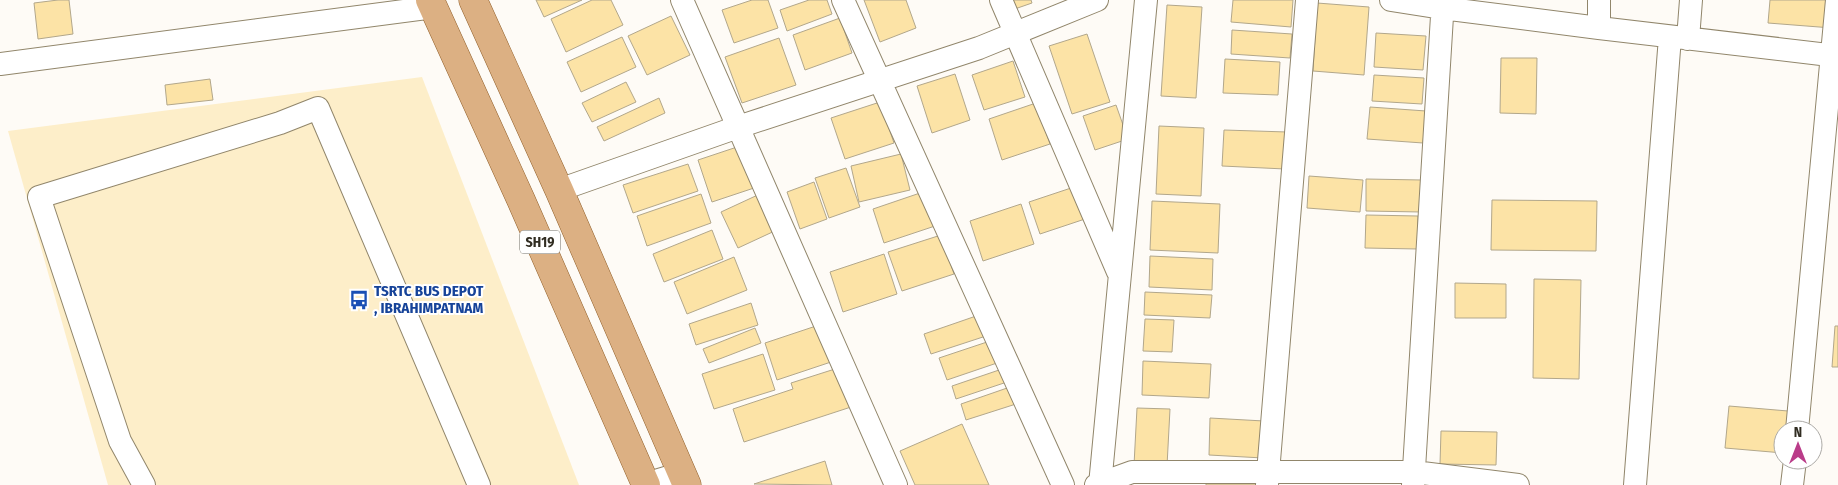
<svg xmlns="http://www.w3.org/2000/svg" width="1838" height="485" font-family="'Fira Sans Condensed',sans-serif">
<rect width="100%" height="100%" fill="#fefbf6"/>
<!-- built -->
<path fill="#fdeec9" d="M422,77L579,485H108L8,131Z"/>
<!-- building -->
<path fill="#fce3a6" stroke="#b2a78b" d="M58,0H69L73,34L38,39L34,3Z
M536,0H582L544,17Z
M592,0H611L623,25L566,52L551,19Z
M752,0H768L778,28L734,43L722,10Z
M809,0H827L832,14L787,31L780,10Z
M864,0H906L916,28L880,42Z
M1005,0H1031L1032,3L1009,11Z
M1233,0H1293L1291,27L1231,22Z
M1770,0H1834L1832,28L1768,23Z
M1317,3L1369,7L1364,75L1313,71Z
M1167,5L1202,7L1196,98L1161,96Z
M671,16L690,55L647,75L628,36Z
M840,18L852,53L805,70L793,35Z
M1232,30L1292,34L1290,58L1231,54Z
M1376,33L1426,36L1423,70L1374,67Z
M1087,34L1110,102L1072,114L1049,46Z
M622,37L636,67L581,92L567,62Z
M779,38L796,85L742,103L725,57Z
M1501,58H1537L1536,114L1500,113Z
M1225,59L1280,62L1278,95L1223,93Z
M1013,61L1025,97L984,110L972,75Z
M955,74L970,120L932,133L917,86Z
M1374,75L1424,78L1422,104L1372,101Z
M210,79L213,100L167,105L165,85Z
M626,82L636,102L592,122L582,103Z
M659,98L665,113L604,141L597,127Z
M880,102L894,143L845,159L831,118Z
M1036,103L1050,144L1002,160L989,119Z
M1116,105L1128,139L1095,150L1083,116Z
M1370,107L1426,111L1423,143L1367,139Z
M1159,126L1204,128L1201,196L1156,194Z
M1224,130L1287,132L1285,169L1222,166Z
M743,145L757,187L712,202L698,160Z
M901,154L910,190L859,202L851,166Z
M688,164L698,191L633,213L623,185Z
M846,168L860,207L829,218L815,178Z
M1309,176L1363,180L1360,212L1307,208Z
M1366,179L1422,180L1421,212L1366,211Z
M814,182L827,219L800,229L787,192Z
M1074,187L1085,219L1040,234L1029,202Z
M923,192L935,226L884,243L873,209Z
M762,193L779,229L738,248L721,212Z
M701,194L711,223L647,246L637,216Z
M1492,200L1597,201L1596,251L1491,250Z
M1152,201L1220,204L1218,253L1150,250Z
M1021,204L1034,244L983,261L970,221Z
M1366,215L1418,216V249L1365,248Z
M712,230L723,259L664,282L653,254Z
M941,235L954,274L902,291L888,252Z
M884,254L897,294L843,312L830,272Z
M1150,256L1213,259L1212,290L1149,287Z
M734,257L747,290L687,314L674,282Z
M1534,279L1581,280L1579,379L1533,378Z
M1455,283L1506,284V318H1455Z
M1145,292L1212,295L1210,318L1144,315Z
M751,303L758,325L696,345L689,324Z
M979,315L986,336L931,354L924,334Z
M1145,319L1174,320L1172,352L1143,351Z
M819,325L831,362L777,380L765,343Z
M1835,326H1838V367H1832Z
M755,328L761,343L709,363L703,349Z
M990,341L997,363L947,380L939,358Z
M763,354L775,390L714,409L702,374Z
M1143,361L1211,364L1209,398L1142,395Z
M838,368L851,407L744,442L733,409L793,389L791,383Z
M1002,369L1007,382L956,399L952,386Z
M1010,387L1016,404L966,420L961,404Z
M1729,406L1788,411L1786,430H1783V453L1725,448Z
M1137,408L1170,409L1167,466L1134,465Z
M1210,418L1264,421L1263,458L1209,455Z
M962,424L989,485H915L900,451Z
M1441,431L1497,432L1496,465L1440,464Z
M825,461L832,485L754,484Z
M1206,480L1260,483V485H1206Z"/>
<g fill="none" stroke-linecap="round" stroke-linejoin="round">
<defs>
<path id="minor" d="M682,0L896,485
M843,0L1063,485
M1001,0L1118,272
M1391,0L1442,8L1599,28L1838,56
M1599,28V0
M1688,39L1691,0
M0,64L434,7
M559,190L738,127L979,48L1097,0
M1797,430L1837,0
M144,485L120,441L39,197L280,123L318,108L479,485
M642,485L682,473
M1096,485L1132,472H1414L1518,485
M1100,485L1146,0
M1267,485L1307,0
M1413,485L1443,0
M1635,485L1670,37
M1792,485L1795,460"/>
<path id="primary" d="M430,0L521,200L646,485
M473,0L559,190L687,485"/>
</defs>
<!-- minor casing -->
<use href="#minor" stroke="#91866b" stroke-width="24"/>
<!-- primary casing -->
<use href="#primary" stroke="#91602b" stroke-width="29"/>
<!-- minor -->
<use href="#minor" stroke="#fff" stroke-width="22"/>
<!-- primary -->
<use href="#primary" stroke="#dcb083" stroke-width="28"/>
</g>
<!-- icons -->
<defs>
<symbol id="bus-bare" viewBox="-9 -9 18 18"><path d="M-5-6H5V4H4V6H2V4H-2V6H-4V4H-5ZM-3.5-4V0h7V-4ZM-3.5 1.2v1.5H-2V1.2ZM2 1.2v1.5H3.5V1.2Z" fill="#1a4fb4" stroke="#fff" stroke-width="2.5" paint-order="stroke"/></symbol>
</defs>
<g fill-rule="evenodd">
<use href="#bus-bare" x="345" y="286" width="28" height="28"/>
</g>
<g text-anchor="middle" stroke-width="4" stroke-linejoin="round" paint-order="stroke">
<!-- shield labels -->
<rect fill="#fff" stroke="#6f6c64" stroke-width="1" x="520" y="230.5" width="40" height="23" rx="4"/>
<g font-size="14" font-weight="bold" fill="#312d22">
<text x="540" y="247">SH19</text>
</g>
<!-- transit labels -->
<g font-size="15" font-weight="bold" fill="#164399" stroke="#fff" text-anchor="start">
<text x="374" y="296">TSRTC BUS DEPOT<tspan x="374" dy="17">, IBRAHIMPATNAM</tspan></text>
</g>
</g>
<!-- north arrow -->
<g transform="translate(1798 445)"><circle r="24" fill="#ffffff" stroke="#adaba7"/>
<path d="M0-4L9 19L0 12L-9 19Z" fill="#ba3c89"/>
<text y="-8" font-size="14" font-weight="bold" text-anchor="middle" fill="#312d22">N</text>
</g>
</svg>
